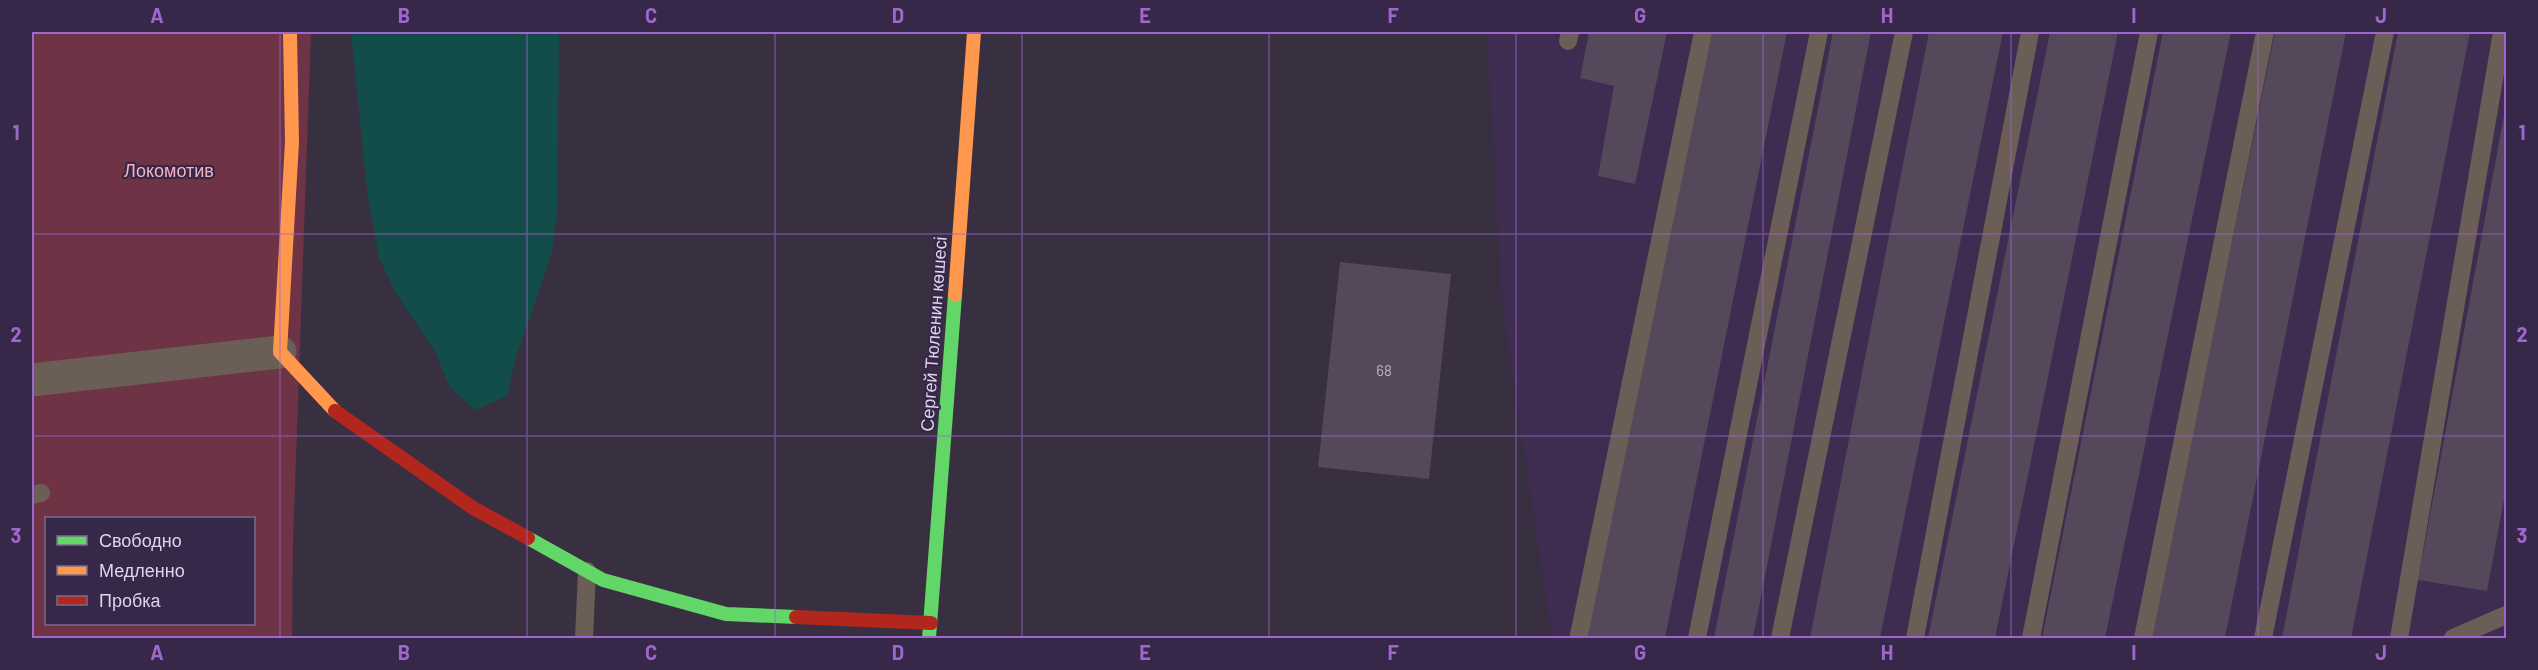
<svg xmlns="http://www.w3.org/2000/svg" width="2538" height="670" font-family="Barlow,sans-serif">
<rect width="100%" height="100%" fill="#382f41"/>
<!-- built -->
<path fill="#3e2c51" d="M1487,32H2506V638H1552L1502,303Z"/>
<!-- green -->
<path fill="#6e3344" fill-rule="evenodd" d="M32,32H311L293,544L292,638H32ZM46,518H254V624H46Z"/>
<!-- water -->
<path fill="#134d49" d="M351,32H559L557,218L551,256L515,360L507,396L475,410L449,386L435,352L395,292L379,258L367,190Z"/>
<!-- building -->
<path fill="#55485a" d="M1589,32H1667L1635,184L1598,176L1614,86L1580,78Z
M1710,32H1787L1665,638H1582Z
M1833,32H1871L1753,638H1714Z
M1929,32H2003L1880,638H1810Z
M2050,32H2118L1995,638H1928Z
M2163,32H2231L2105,638H2042Z
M2275,32H2346L2225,638H2151Z
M2398,32H2470L2351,638H2282Z
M2505,110L2506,489L2487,591L2418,580Z
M1340,262L1451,274L1429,479L1318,467Z"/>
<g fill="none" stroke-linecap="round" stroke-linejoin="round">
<!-- lane -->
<path stroke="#6a5e57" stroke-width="18" d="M1568,41L1570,32
M32,495L41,493
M1579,635L1703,32
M584,638L587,571
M1697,638L1819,32
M1780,638L1904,32
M1915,638L2030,32
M2031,638L2149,32
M2143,638L2265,32
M2263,638L2385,32
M2399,638L2502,32
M2453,638L2506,615"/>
<!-- street -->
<path stroke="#6a5e57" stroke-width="33" d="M32,380L280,352"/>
<!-- fast -->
<path stroke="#63d668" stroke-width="14" d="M528,538L603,580L726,614L796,617
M929,638L955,295"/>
<!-- slow -->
<path stroke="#ff974d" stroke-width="14" d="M290,32L292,142L280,352L335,411
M955,295L974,32"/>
<!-- jam -->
<path stroke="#b3261e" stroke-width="14" d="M335,411L473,508L528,538
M796,617L931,623"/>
</g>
<!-- grid -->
<path fill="none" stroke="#9e67ce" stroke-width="1.5" stroke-opacity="0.55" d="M280,32V638M527,32V638M775,32V638M1022,32V638M1269,32V638M1516,32V638M1763,32V638M2011,32V638M2258,32V638M32,234H2506M32,436H2506"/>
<g text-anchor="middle" stroke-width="4.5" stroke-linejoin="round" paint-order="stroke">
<!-- number labels -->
<g font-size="15" fill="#bcb2c7">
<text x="1384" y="376">68</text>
</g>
<!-- park labels -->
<g font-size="18" fill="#f5b2bf" stroke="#372749">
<text x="169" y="177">Локомотив</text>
</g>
<!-- street labels -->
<g font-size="18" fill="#dfd5eb" stroke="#372749">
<text transform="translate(934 334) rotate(-86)" y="6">Сергей Тюленин көшесі</text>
</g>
</g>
<!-- border -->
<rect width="2538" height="670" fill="none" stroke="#372749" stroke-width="66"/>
<!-- legend -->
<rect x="45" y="517" width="210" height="108" fill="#372749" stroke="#7a6d8a" stroke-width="1.5"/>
<rect x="57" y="536" width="30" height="9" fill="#63d668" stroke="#7a6d8a" stroke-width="1.5"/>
<text x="99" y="547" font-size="18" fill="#dfd5eb">Свободно</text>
<rect x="57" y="566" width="30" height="9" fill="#ff974d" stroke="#7a6d8a" stroke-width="1.5"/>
<text x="99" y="577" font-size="18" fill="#dfd5eb">Медленно</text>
<rect x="57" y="596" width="30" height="9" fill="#b3261e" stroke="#7a6d8a" stroke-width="1.5"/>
<text x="99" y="607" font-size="18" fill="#dfd5eb">Пробка</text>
<rect x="33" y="33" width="2472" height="604" fill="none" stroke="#9e67ce" stroke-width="2"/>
<g font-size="20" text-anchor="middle" font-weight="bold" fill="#9e67ce">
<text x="157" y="23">A</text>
<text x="404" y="23">B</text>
<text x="651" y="23">C</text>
<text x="898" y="23">D</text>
<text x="1145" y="23">E</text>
<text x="1393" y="23">F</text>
<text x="1640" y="23">G</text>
<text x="1887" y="23">H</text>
<text x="2134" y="23">I</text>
<text x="2381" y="23">J</text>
<text x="16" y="140">1</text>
<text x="2522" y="140">1</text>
<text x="16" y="342">2</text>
<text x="2522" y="342">2</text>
<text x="16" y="543">3</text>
<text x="2522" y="543">3</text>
<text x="157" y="660">A</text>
<text x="404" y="660">B</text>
<text x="651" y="660">C</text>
<text x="898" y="660">D</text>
<text x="1145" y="660">E</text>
<text x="1393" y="660">F</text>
<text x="1640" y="660">G</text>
<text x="1887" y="660">H</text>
<text x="2134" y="660">I</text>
<text x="2381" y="660">J</text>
</g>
</svg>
